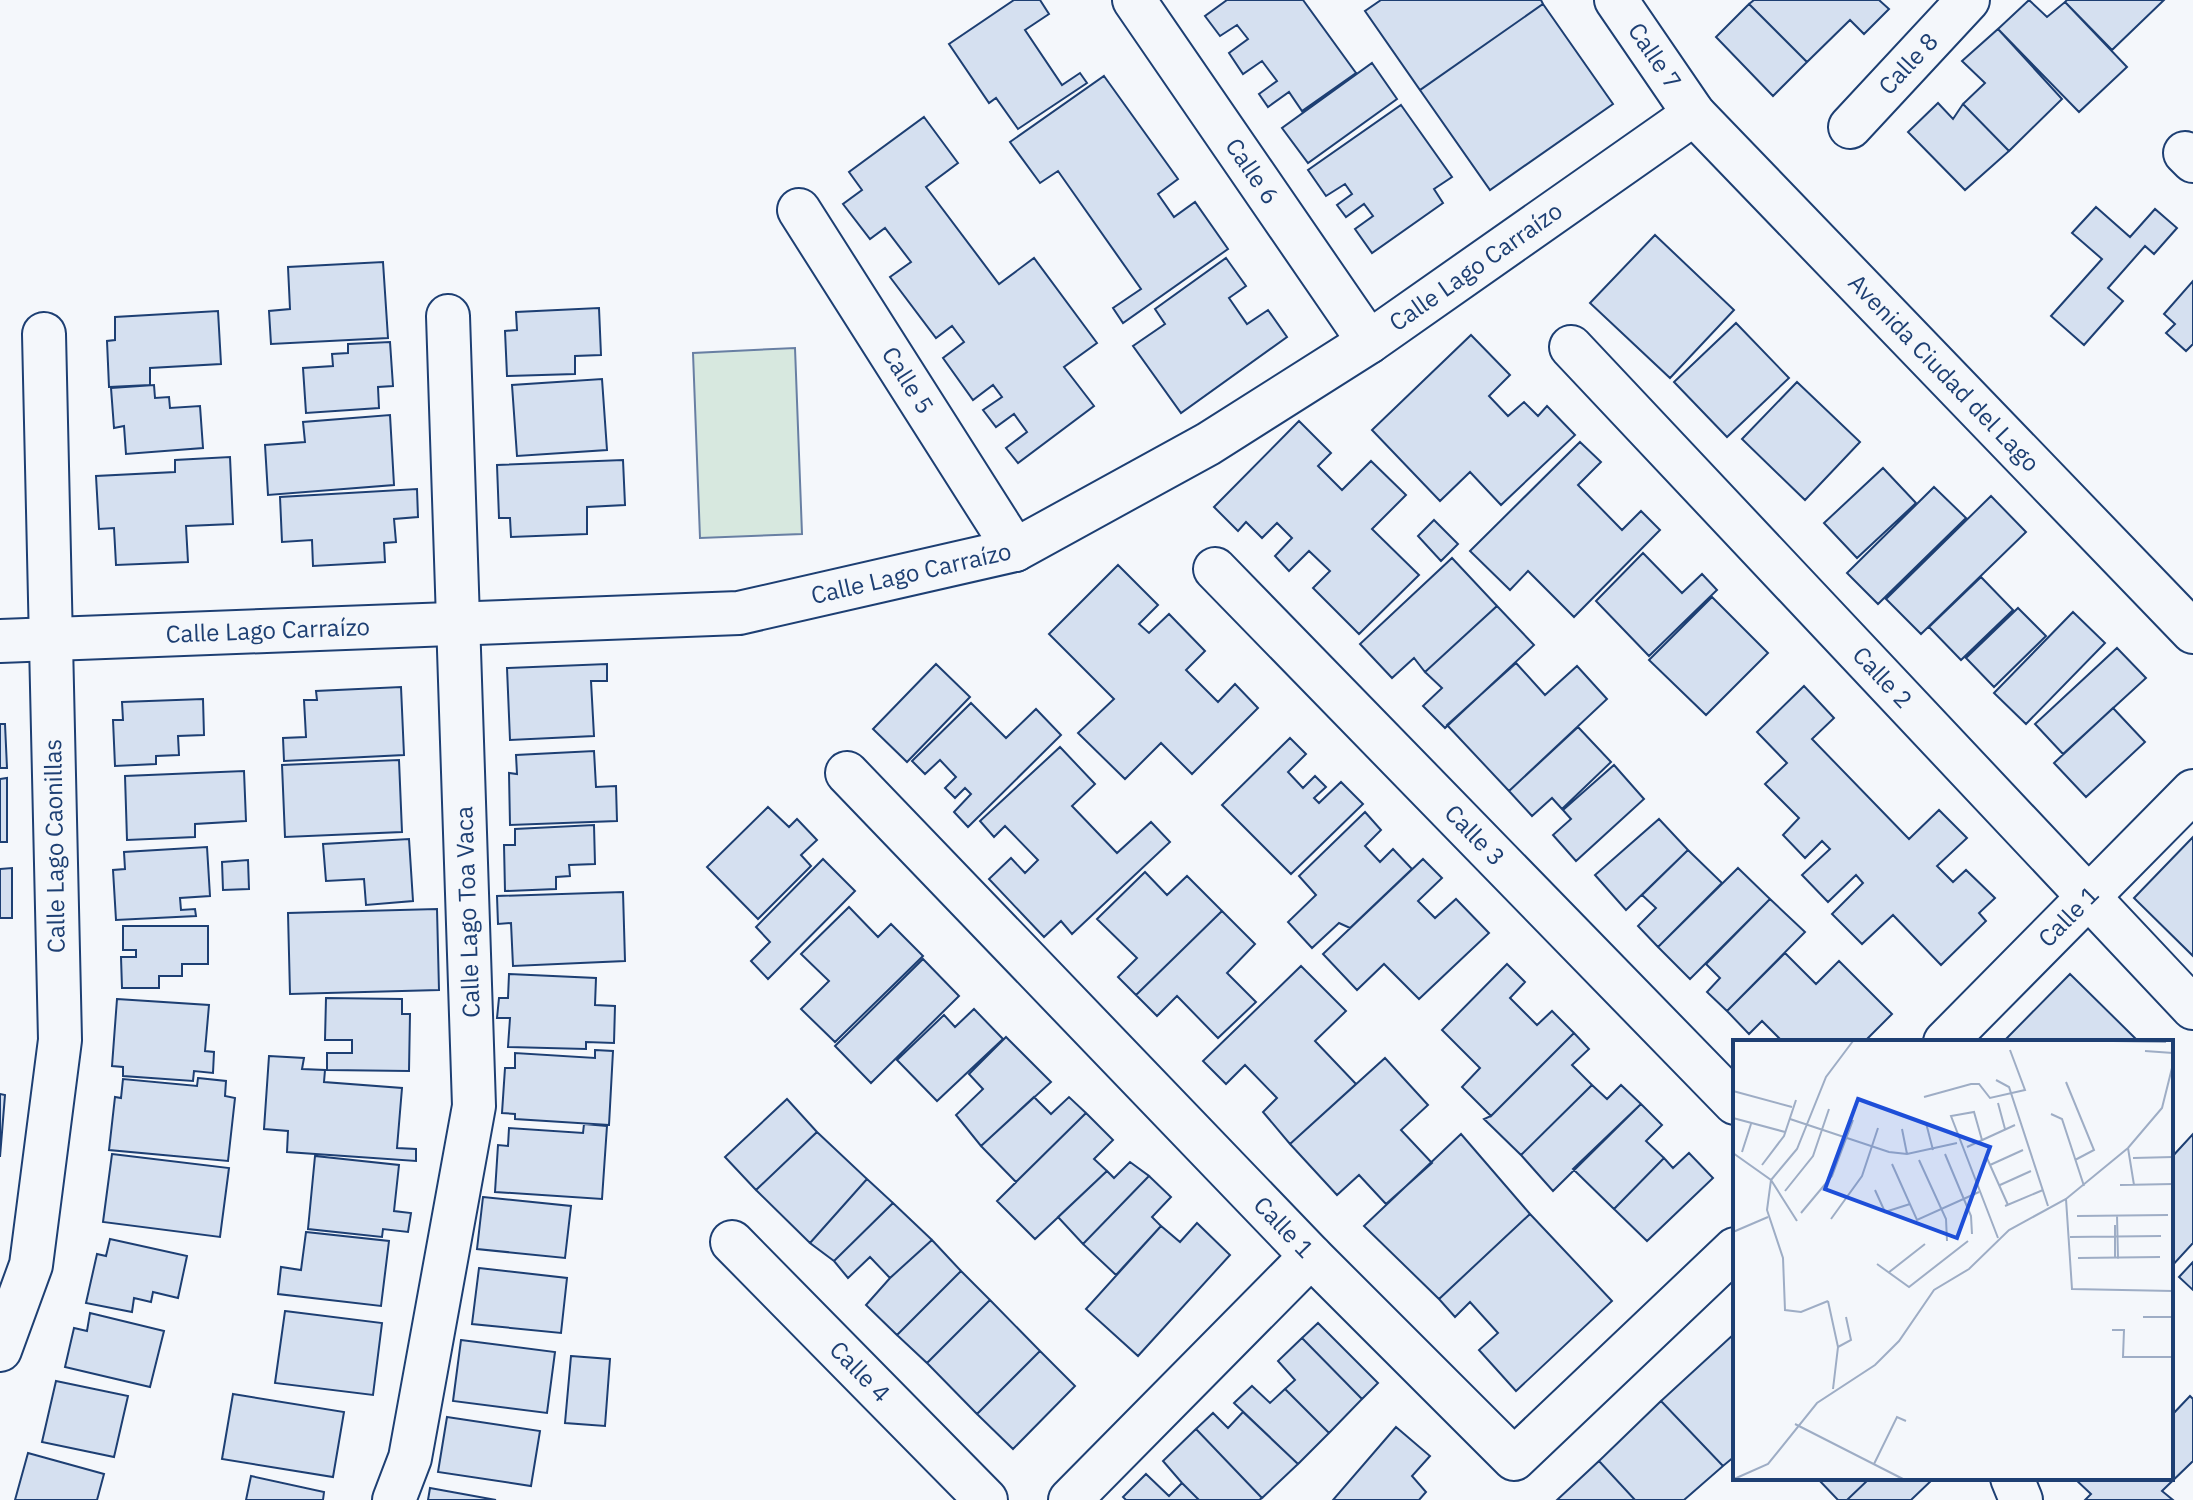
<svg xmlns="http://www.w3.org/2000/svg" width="2193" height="1500" font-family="'IBM Plex Sans',sans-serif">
<rect width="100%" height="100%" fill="#f4f7fb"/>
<!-- green -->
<path fill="#d7e8df" stroke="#687fa3" stroke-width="2" d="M795,348L802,534L700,538L693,353Z"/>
<!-- building -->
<path fill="#d5e0f0" stroke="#1d3f73" stroke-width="2" d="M1014,0H1040L1049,14L1025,30L1062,85L1080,73L1087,83L1018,129L996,98L989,103L949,44Z
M1227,0H1303L1356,73L1302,111L1289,92L1268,107L1259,94L1277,81L1262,61L1243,74L1229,53L1248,39L1237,25L1220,36L1205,16Z
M1381,0H1541L1543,4L1420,90L1365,11Z
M1754,0H1879L1889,9L1864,34L1850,20L1807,62L1749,4Z
M2029,0L2047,17L2065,2L2127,67L2079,112L1998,29Z
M2067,0H2164L2112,50L2065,2Z
M1543,4L1613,104L1490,190L1420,90Z
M1749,4L1807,62L1773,96L1716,37Z
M1998,29L2062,99L2009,151L1963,104L1985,83L1962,61Z
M1372,63L1397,99L1308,163L1282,128Z
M1104,76L1178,179L1158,194L1174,217L1195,202L1228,249L1123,323L1113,308L1141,289L1058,171L1040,183L1010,142Z
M1938,103L1953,119L1963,104L2009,151L1965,190L1908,132Z
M1401,105L1452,177L1434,189L1443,203L1372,253L1355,229L1373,216L1364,204L1346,217L1337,205L1352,194L1345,184L1326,196L1308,170Z
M924,117L958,163L926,187L999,284L1034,258L1097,343L1064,367L1094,406L1018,463L1006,448L1027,432L1014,414L996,427L983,410L1002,397L993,385L973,400L943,358L964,342L952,326L936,338L890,277L911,262L885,228L870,239L843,204L862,190L849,172Z
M2096,207L2130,237L2155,209L2177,228L2154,254L2145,246L2108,288L2123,301L2084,345L2051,316L2102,259L2072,233Z
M1655,235L1734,310L1670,378L1590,303Z
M1226,258L1246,286L1229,298L1247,324L1268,310L1287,337L1181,413L1133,346L1165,324L1155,309Z
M383,262L388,338L271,344L269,311L290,309L288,267Z
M2193,281V344L2186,351L2166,333L2175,324L2164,314Z
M599,308L601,355L575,356V374L507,376L505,331L517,330L516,312Z
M218,311L221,364L150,368V385L109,387L107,341L115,340V317Z
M1736,323L1789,378L1727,437L1674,382Z
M1471,335L1510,375L1489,396L1508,416L1524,402L1538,416L1547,406L1575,435L1501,505L1470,472L1440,501L1372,430Z
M390,342L393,386L378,387L379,408L306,413L303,368L333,366L332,354L348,353V344Z
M602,379L607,450L517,456L512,385Z
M1797,382L1860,442L1805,500L1742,439Z
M154,385L155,398L169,397L170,408L200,406L203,448L126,454L124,426L114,428L111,388Z
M390,415L394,485L268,495L265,445L305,442L303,422Z
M1299,421L1331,453L1318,466L1342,490L1371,461L1406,495L1372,529L1419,575L1359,634L1313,588L1330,571L1309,551L1289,571L1275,556L1292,538L1277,523L1262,538L1246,522L1238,531L1214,507Z
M1580,442L1601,462L1578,485L1622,530L1641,511L1660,530L1574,617L1528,571L1510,590L1470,551Z
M230,457L233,524L186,526L188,562L116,565L114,528L99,529L96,476L175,472V460Z
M623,460L625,505L587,507V534L511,537L510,518H499L497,465Z
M1883,468L1916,503L1857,558L1824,523Z
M1934,487L1966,518L1878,604L1847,573Z
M417,489L418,517L394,519L396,542L384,543L385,562L313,566L312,540L282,542L280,497Z
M1991,496L2026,532L1921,634L1886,599Z
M1434,520L1458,544L1441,561L1418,536Z
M1643,553L1682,593L1702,574L1717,590L1649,656L1596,601Z
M1452,558L1497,606L1425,672L1414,658L1392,678L1360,644Z
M1118,565L1158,605L1139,624L1149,633L1169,614L1205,651L1186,670L1218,702L1235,684L1258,708L1192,774L1161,743L1125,779L1078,733L1114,699L1049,634Z
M1981,577L2013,610L1961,660L1929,627Z
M1712,597L1768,653L1706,715L1649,660Z
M1497,606L1534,645L1445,728L1423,706L1442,688L1425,672Z
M2018,608L2046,636L1994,687L1966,658Z
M2073,612L2105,643L2026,724L1994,693Z
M2117,648L2146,678L2063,754L2035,724Z
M1516,663L1545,695L1577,666L1607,699L1509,791L1447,725Z
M607,664V681H591L594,736L510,740L507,668Z
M936,664L970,697L907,762L873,729Z
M1804,686L1834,718L1812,739L1909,839L1939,810L1967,838L1937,866L1953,882L1966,870L1995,898L1979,913L1986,921L1941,965L1893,915L1862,944L1832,914L1863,883L1856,875L1828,902L1802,875L1830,849L1822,841L1805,858L1783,835L1799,818L1765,784L1787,763L1757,732Z
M401,687L404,755L284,761L283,738L306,737L304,700H317L316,691Z
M203,699L204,735L178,736L179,755L156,756V764L115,766L113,720H123L122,702Z
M971,703L1006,738L1036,709L1061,735L968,827L954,812L971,794L965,788L955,798L945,788L956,777L940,760L925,774L912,761Z
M2113,708L2145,742L2086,797L2054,763Z
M0,724H5L7,768H0Z
M1578,727L1611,762L1562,809L1552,798L1532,816L1509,791Z
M1290,738L1306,754L1288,772L1303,788L1315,776L1326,787L1314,798L1319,803L1341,782L1363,804L1291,874L1222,805Z
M1060,747L1095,784L1072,806L1117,853L1151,822L1170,842L1072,934L1061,921L1044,937L989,879L1011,858L1025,873L1038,860L1005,826L994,837L980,821Z
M594,751L596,787L616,786L617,821L510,825L509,773L517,774L516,755Z
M399,760L402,832L285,837L282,765Z
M1614,765L1644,799L1576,861L1553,835L1571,819L1563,810Z
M244,771L246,821L195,824V837L127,840L125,776Z
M7,778V842H0V779Z
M768,807L789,827L797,819L817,840L801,855L811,866L758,919L707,867Z
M1365,812L1381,830L1365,846L1380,862L1393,849L1412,869L1350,928L1339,923L1312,948L1288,922L1316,895L1299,876Z
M1659,819L1688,850L1626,910L1595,875Z
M594,825L595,864L569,865L570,876L556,877V889L505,891L504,845H515V829Z
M2193,837V956L2134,898Z
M409,839L413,901L366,905L364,879L326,881L323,844Z
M207,847L210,896L180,898L181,910L195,909L196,916L116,920L113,870L125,869L124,852Z
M1688,850L1722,883L1658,947L1638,926L1656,908L1642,895Z
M823,859L855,891L768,979L751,961L770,942L756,927Z
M1423,859L1442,878L1418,901L1435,918L1456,899L1489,933L1419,999L1384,964L1357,990L1323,954Z
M248,860L249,889L223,890L222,862Z
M12,868V918H0V869Z
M1738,868L1770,899L1690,979L1658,947Z
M1145,872L1167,895L1187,876L1222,911L1136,995L1118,977L1137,958L1097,919Z
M623,892L625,961L513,966L511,923L498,924L497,896Z
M1770,899L1805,932L1727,1011L1707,992L1720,978L1706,964Z
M849,907L878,937L891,924L923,956L835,1042L801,1009L829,981L801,954Z
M437,909L439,990L290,994L288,913Z
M1222,911L1255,944L1227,973L1256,1002L1218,1038L1177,996L1157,1016L1136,995Z
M123,926H208V964H182V976H159V988H122L121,957H136V950H123Z
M1785,953L1816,984L1839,961L1892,1014L1864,1042H1783L1762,1021L1749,1034L1727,1011Z
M923,959L959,996L871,1083L835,1046Z
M1507,964L1525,982L1510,998L1537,1025L1552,1011L1574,1033L1491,1116L1462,1087L1480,1068L1442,1030Z
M1301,966L1346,1011L1315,1041L1356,1084L1290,1144L1263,1112L1277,1098L1245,1065L1226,1084L1203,1061Z
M509,974L596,978L595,1005L615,1006L614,1043L586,1042V1049L508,1047L510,1018H497L499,998H508Z
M2070,974L2139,1042H2003Z
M326,998L402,999V1014H410L409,1071L327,1070V1053H352V1040H325Z
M117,999L209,1005L205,1051L214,1052L213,1073L194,1071L193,1081L123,1076V1067L112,1066Z
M974,1009L1003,1039L937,1101L897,1060L944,1015L955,1027Z
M1574,1033L1589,1049L1572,1065L1592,1085L1521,1155L1484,1119L1491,1116Z
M1006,1037L1051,1082L981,1146L956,1115L983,1089L969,1074Z
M595,1050L613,1051L609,1125L515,1119V1114L502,1113L505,1068H515V1053L595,1058Z
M269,1056L304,1058L302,1069L325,1070L324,1082L402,1088L397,1148L416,1149V1161L287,1152L288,1131L264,1129Z
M1385,1058L1428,1105L1401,1130L1432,1163L1386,1204L1359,1175L1337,1195L1290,1144Z
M198,1078L226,1081L225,1096L235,1098L228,1161L109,1150L115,1097L121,1098L123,1079L197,1086Z
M1592,1085L1607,1099L1621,1085L1641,1104L1553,1191L1521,1155Z
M0,1094L5,1095L0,1157Z
M1034,1097L1051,1114L1069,1097L1086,1113L1016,1182L981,1146Z
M787,1099L817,1132L756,1190L725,1157Z
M1641,1104L1662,1125L1646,1141L1664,1158L1614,1209L1573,1169Z
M1086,1113L1113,1140L1094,1159L1107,1171L1035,1239L997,1201Z
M584,1124L607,1126L602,1199L495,1192L498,1145L508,1146L509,1128L583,1133Z
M817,1132L867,1179L810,1243L756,1190Z
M1461,1134L1530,1214L1439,1299L1364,1226Z
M2193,1134V1243L2171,1267V1158Z
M1689,1153L1713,1178L1647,1241L1614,1209L1664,1158L1673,1168Z
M112,1154L229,1168L220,1237L103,1222Z
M315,1156L399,1165L394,1211L411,1213L408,1232L383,1229L382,1237L308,1229Z
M1130,1162L1149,1176L1083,1244L1058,1217L1107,1171L1114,1178Z
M1149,1176L1171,1197L1152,1217L1161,1226L1116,1275L1083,1244Z
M867,1179L893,1203L834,1261L810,1243Z
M483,1197L571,1206L565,1258L477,1249Z
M893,1203L932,1240L890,1278L870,1257L848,1278L834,1261Z
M1530,1214L1612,1301L1516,1391L1479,1350L1498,1333L1470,1302L1455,1317L1439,1299Z
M1197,1223L1230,1255L1138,1356L1086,1309L1161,1226L1180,1242Z
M306,1232L389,1241L381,1306L278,1294L281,1267L301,1270Z
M110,1239L187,1256L178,1298L153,1292L151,1302L134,1298L132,1312L86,1303L97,1254L106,1256Z
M932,1240L961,1271L897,1335L866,1305L890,1278Z
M2193,1262V1290L2179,1277Z
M479,1268L567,1278L561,1333L472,1324Z
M961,1271L990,1300L927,1363L897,1335Z
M990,1300L1040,1351L977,1414L927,1363Z
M285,1311L382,1323L373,1395L275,1383Z
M90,1313L164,1331L150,1387L65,1367L74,1328L87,1331Z
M1318,1323L1378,1383L1362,1399L1302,1338Z
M1734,1334L1735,1456L1723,1466L1661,1401Z
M1302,1338L1362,1399L1329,1433L1285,1389L1295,1380L1278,1361Z
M461,1340L555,1352L547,1413L453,1401Z
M1040,1351L1075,1386L1013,1449L977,1414Z
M571,1356L610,1359L605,1426L565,1423Z
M56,1381L128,1396L114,1457L42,1442Z
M1252,1386L1270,1403L1285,1389L1329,1433L1298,1464L1234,1403Z
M233,1394L344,1412L333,1477L222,1459Z
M2190,1396L2193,1399V1461L2162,1491L2173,1500H2085L2091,1494L2074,1478H2171V1416Z
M1661,1401L1723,1466L1684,1500H1635L1599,1461Z
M1243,1412L1298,1464L1262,1498L1196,1429L1213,1413L1228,1428Z
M447,1417L540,1431L531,1486L438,1472Z
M1396,1427L1430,1456L1412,1476L1426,1492L1419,1500H1333Z
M1196,1429L1262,1498L1259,1500H1199L1182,1483L1163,1461Z
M28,1453L104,1474L97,1500H15Z
M1599,1461L1635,1500H1557Z
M1146,1474L1169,1496L1182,1483L1199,1500H1126L1123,1497Z
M251,1476L324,1492L323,1500H246Z
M1817,1478H1870L1847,1500H1838Z
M1870,1478H1934L1911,1500H1847Z
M430,1488L496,1500H428Z"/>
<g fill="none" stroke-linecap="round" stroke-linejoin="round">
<defs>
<g id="minor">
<path id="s1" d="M1134,0L1369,342"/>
<path id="s2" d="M1616,0L1694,114L2193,632"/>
<path id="s3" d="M1850,127L1968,0"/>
<path d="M2185,153L2193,161"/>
<path id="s4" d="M799,210L1015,550"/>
<path id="s5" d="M1571,347L2193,1008"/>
<path id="s6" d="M1215,569L1735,1103"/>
<path id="s7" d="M0,641L739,613L1015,550L1208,444L1369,342L1694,114"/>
<path id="s8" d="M847,773L1311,1256L1514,1459L1735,1249"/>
<path id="s9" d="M1945,1042L2193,791"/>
<path id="s10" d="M732,1242L986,1500"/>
<path d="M0,1350L31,1265L60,1040L44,334"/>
<path d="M2012,1478L2021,1500"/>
<path d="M394,1500L410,1458L474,1106L448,316"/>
<path d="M1070,1500L1311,1256"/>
</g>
</defs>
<!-- minor casing -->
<use href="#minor" stroke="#1d3f73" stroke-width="46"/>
<!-- minor -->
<use href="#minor" stroke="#f4f7fb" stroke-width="42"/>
</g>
<g text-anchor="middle" stroke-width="6" stroke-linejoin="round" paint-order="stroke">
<!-- street labels -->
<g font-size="24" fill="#1d3f73" stroke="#f4f7fb">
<text dy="8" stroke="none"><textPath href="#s2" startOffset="68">Calle 7</textPath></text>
<text dy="8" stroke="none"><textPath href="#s3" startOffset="86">Calle 8</textPath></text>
<text dy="8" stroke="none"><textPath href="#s1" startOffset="208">Calle 6</textPath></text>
<text dy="8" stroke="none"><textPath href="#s7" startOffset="1564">Calle Lago Carraízo</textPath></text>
<text dy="8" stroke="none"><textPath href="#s2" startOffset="498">Avenida Ciudad del Lago</textPath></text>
<text dy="8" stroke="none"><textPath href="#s4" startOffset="202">Calle 5</textPath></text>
<text dy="8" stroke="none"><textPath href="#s7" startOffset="916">Calle Lago Carraízo</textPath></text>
<text dy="8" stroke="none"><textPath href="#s7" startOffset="268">Calle Lago Carraízo</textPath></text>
<text dy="8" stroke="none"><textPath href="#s5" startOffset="454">Calle 2</textPath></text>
<text dy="8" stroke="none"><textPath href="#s6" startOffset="372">Calle 3</textPath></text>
<text transform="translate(55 846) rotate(-91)" y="8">Calle Lago Caonillas</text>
<text transform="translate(468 912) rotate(-92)" y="8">Calle Lago Toa Vaca</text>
<text dy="8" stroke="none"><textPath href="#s9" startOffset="176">Calle 1</textPath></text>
<text dy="8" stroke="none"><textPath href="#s8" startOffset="630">Calle 1</textPath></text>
<text dy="8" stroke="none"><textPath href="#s10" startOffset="182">Calle 4</textPath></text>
</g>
</g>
<!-- overview -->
<g transform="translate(1733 1040)">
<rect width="440" height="440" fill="#f4f7fb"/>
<path fill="none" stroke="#9eadc5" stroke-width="2" d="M380,1L433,2M412,11L440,13M263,40L276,47L315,166M333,42L361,110L342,120M0,51L59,67M191,57L238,44H246L257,58L292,50L277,10M265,63L272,89M318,74L329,79L351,146M0,78L52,92M57,79L156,112L174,114L224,103M193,83L200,110M169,89L174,114M249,100L241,72L218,76L265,198M234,107L282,85M395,108L401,145M9,112L18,84M0,113L38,140L64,181M212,114L238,176L239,194M253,116L275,165M400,118L440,117M186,120L213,179L214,201M159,124L184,180L246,152M29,125L51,96L63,60M257,125L290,110M267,145L298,131M387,145L440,144M142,150L152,172L177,164M52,151L80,116L96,69M333,159L339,249L440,251M272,166L310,150M68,173L99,136L120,80M384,175L385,219M344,176L435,175M98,179L129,136L145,88M382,185V218M0,192L35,177M337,197L428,196M345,218L427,217M144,224L176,247L235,201M155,233L192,204M95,261L68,272L52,270L50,218L34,170L38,140L64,109L93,37L120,1M95,261L105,307L100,349M410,277H440M379,290H391L390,317H440M105,307L118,300L113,277M62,384L170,439M141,424L164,377L173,381M1,439L35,424L84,363L142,325L166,301L201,250L236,229L276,190L333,159L395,108L429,68L440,24"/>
<path fill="#1d4ed8" fill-opacity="0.15" stroke="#1d4ed8" stroke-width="4" d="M125,59L257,107L224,198L92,149Z"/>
<rect width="440" height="440" fill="none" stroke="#1d3f73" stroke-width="4"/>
</g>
</svg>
